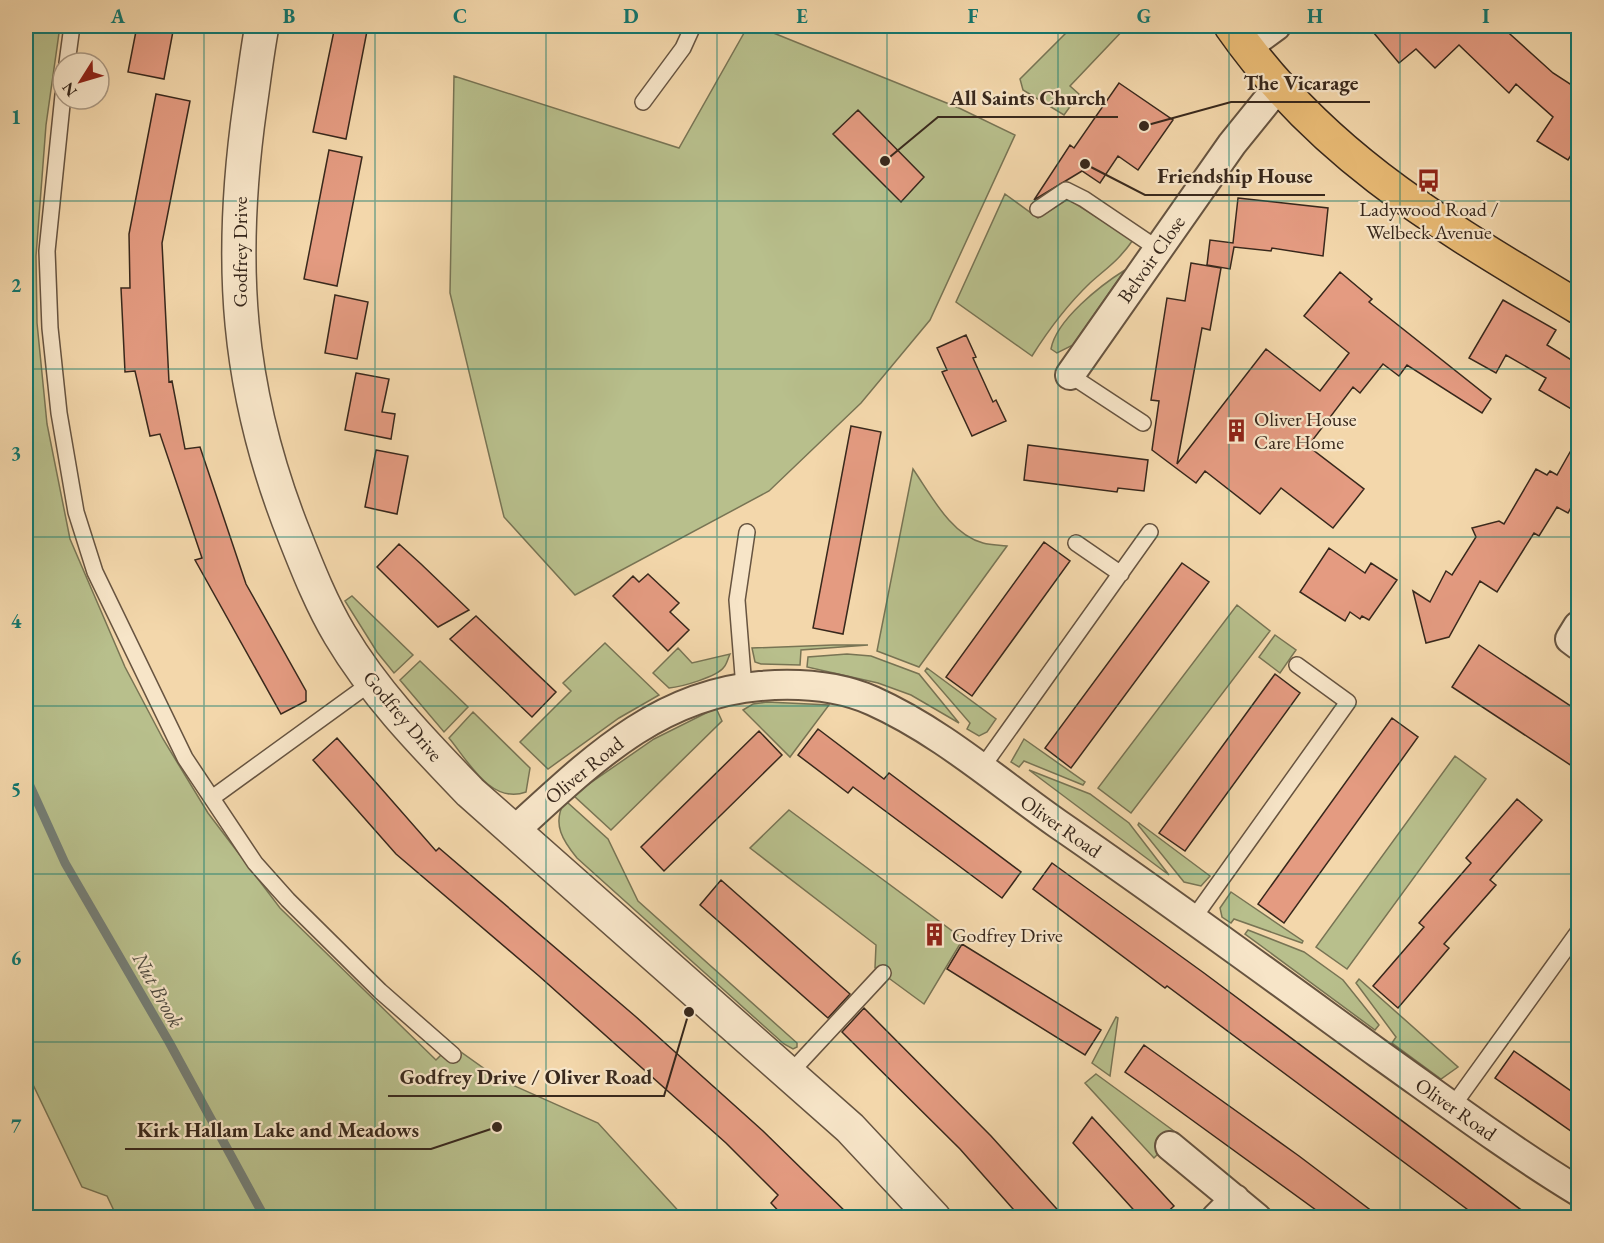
<svg xmlns="http://www.w3.org/2000/svg" width="1604" height="1243" font-family="'EB Garamond',serif">
<rect width="100%" height="100%" fill="#f3d7ab"/>
<filter id="stains"><feTurbulence type="fractalNoise" baseFrequency=".00333" numOctaves="4"/><feColorMatrix values="0 0 0 0 .2 0 0 0 0 .09 0 0 0 0 .02 0 0 0 .5 -.17"/></filter>
<radialGradient id="worn" r=".72"><stop offset=".6" stop-color="#630" stop-opacity="0"/><stop offset="1" stop-color="#630" stop-opacity=".3"/></radialGradient>
<!-- green -->
<path fill="#b8bf8c" stroke="#787454" stroke-width="1.5" d="M26,26H60L46,125L36,256L37,323L47,424L70,539L125,667L163,739L208,813L280,908L436,1060L451,1045L499,1079L598,1123L684,1217H117L107,1196L82,1187L26,1070Z
M748,26H756L959,108L1015,135L930,320L861,403L769,491L575,595L504,517L450,293L454,76L679,148Z
M1073,26H1127L1070,86L1079,94L1064,115L1023,90L1020,79Z
M1005,194L1038,218L1068,199L1133,240C1119,260 1108,267 1090,283C1067,305 1049,329 1032,356L956,302Z
M1125,270L1073,345L1057,353L1051,349C1056,320 1101,285 1125,270Z
M913,469C931,495 951,535 983,543C991,545 999,545 1007,546L919,667L877,651Z
M352,596L413,655L394,673L377,652L345,601Z
M1237,605L1270,631L1131,813L1098,788Z
M1275,635L1296,650L1280,673L1259,657Z
M605,643L659,695L619,718L548,769L520,742L571,691L563,683Z
M833,645H868L801,650L800,665L761,664L755,662L752,648Z
M678,648L692,663L730,654C728,658 727,664 724,667C717,677 681,687 669,688L653,673Z
M847,654L871,656L919,674L959,723L911,695L878,683L807,667L808,657Z
M420,661L468,707L444,732L400,680Z
M927,668L996,719L987,732L979,736L967,729L970,723L925,671Z
M767,702L829,705L790,757L743,710L753,704Z
M716,708L722,721L611,830L573,795L654,739Z
M473,712L530,768L526,792C491,805 468,761 449,738Z
M1024,739L1085,782L1083,785L1024,761L1019,767L1011,762Z
M1455,756L1486,779L1347,969L1316,947Z
M1029,770L1090,794L1129,823L1169,875Z
M564,803H568L608,839L638,901L797,1043V1047L793,1049L784,1044L577,858C563,841 552,824 564,803Z
M789,810L963,939L924,1004L875,968L876,945L750,848Z
M1139,823L1210,876L1201,886L1184,882L1138,825Z
M1231,892L1303,941L1302,943L1234,919L1231,923L1222,917L1220,908Z
M1248,930L1304,952L1343,980L1379,1025L1375,1030L1245,934Z
M1359,979L1458,1067L1441,1079L1392,1043L1396,1037L1356,983Z
M1116,1017L1118,1018L1110,1076L1092,1063Z
M1096,1074L1178,1134L1154,1158L1085,1083Z"/>
<g fill="none" stroke-linecap="round" stroke-linejoin="round">
<!-- stream -->
<path stroke="#757e75" stroke-width="9" d="M26,777L65,863L169,1042L265,1218"/>
</g>
<!-- building -->
<path fill="#e49b81" stroke="#38281c" stroke-width="1.5" d="M137,26H174L164,79L128,72Z
M335,26H368L346,139L313,132Z
M1368,26H1501L1553,73L1573,86L1578,77V144L1568,160L1537,141L1553,117L1516,84L1509,93L1459,45L1435,68L1416,49L1399,63Z
M1119,83L1173,120L1138,170L1118,156L1100,183L1082,171L1034,200L1070,145L1074,148Z
M156,94L190,101L162,243L169,382L172,381L185,449L200,447L246,584L306,691V701L281,714L195,560L202,558L160,434L150,436L135,371L125,372L121,288H130L129,234Z
M858,110L924,177L901,202L833,134Z
M329,150L362,157L337,286L304,279Z
M1238,198L1328,208L1323,256L1272,248L1271,251L1234,247L1230,269L1207,265L1210,240L1233,243Z
M1191,263L1221,268L1210,330L1202,328L1177,464L1266,349L1320,391L1349,353L1304,316L1340,272L1372,299L1369,302L1491,399L1482,413L1407,365L1399,376L1383,364L1360,393L1353,387L1308,446L1364,489L1333,528L1281,488L1260,514L1205,471L1196,483L1152,450L1159,401L1151,400L1167,298L1185,301Z
M335,295L368,302L357,359L325,353Z
M1503,300L1556,330L1547,345L1578,364V413L1539,390L1546,378L1506,355L1496,373L1469,358Z
M966,335L976,357L973,358L993,402L996,400L1006,421L972,436L942,372L947,370L937,348Z
M356,373L389,379L382,412L395,414L391,439L345,430Z
M851,426L881,432L843,634L813,628Z
M1578,438V495L1568,513L1557,507L1539,536L1534,533L1497,592L1480,581L1449,637L1426,643L1413,591L1430,602L1446,571L1452,575L1476,537L1472,528L1499,521L1504,524L1536,469L1547,475L1550,471L1557,475Z
M1028,445L1148,460L1144,491L1118,488L1117,492L1024,480Z
M376,450L408,456L397,514L365,507Z
M1044,542L1070,561L972,696L946,677Z
M399,544L421,564L469,610L438,627L377,567Z
M1329,548L1365,573L1371,563L1397,580L1369,620L1362,616L1360,619L1350,612L1345,621L1300,592Z
M1182,563L1209,582L1071,768L1045,748Z
M648,574L679,603L670,612L689,630L668,651L613,596L633,576L639,582Z
M476,616L556,692L532,717L450,639Z
M1479,645L1578,711V770L1452,687Z
M1275,674L1300,693L1185,851L1159,833Z
M1392,718L1418,737L1284,923L1258,904Z
M818,729L884,779L889,773L1021,872L1002,898L853,787L848,793L798,755Z
M759,731L782,755L664,871L641,847Z
M337,738L436,851L439,848L635,1016L763,1131L852,1218H785L771,1203L778,1195L726,1143L539,976L396,854L313,760Z
M1517,799L1542,820L1490,880L1496,885L1444,944L1449,948L1398,1008L1373,986L1424,927L1419,923L1471,863L1466,858Z
M1052,863L1204,973L1532,1218H1479L1167,986L1165,988L1033,889Z
M721,880L850,994L828,1018L700,905Z
M962,944L1101,1030L1085,1055L947,969Z
M864,1008L991,1136L1065,1218H1021L960,1149L842,1032Z
M1144,1045L1299,1156L1381,1218H1327L1152,1091L1125,1072Z
M1514,1051L1578,1096V1136L1495,1078Z
M1092,1117L1174,1206L1161,1218H1141L1073,1143Z"/>
<g fill="none" stroke-linecap="round" stroke-linejoin="round">
<defs>
<path id="service" d="M67,63L72,26
M63,95L47,251L50,328L59,413L76,512L95,572L185,758L255,863L288,900L380,991L453,1055
M643,102L683,48L693,26
M1038,209L1066,190L1084,199L1158,249
M1070,375L1143,423
M1076,543L1121,574
M744,688L737,600L747,532
M981,769L1150,532
M212,798L372,682
M1193,919L1348,702L1297,665
M790,1073L883,973
M1452,1107L1578,932"/>
<path id="minor" d="M1246,48L1276,26
M1070,375L1232,144L1278,87
M1578,626L1570,639L1578,645
M514,831C588,764 655,695 760,686C797,683 839,686 873,701C940,731 998,782 1058,824C1167,899 1273,977 1379,1054C1445,1101 1509,1149 1578,1191
M1170,1146L1257,1218
M1216,1218L1235,1199"/>
<path id="tertiary" d="M262,26C257,52 254,79 250,106C228,261 236,390 295,537C308,570 322,605 340,635C375,694 423,743 470,792L850,1128L934,1218"/>
<path id="primary" d="M1231,26C1323,158 1444,226 1578,307"/>
</defs>
<!-- service casing -->
<use href="#service" stroke="#675440" stroke-width="18"/>
<!-- minor casing -->
<use href="#minor" stroke="#675440" stroke-width="32"/>
<!-- tertiary casing -->
<use href="#tertiary" stroke="#675440" stroke-width="36"/>
<!-- primary casing -->
<use href="#primary" stroke="#38281c" stroke-width="36"/>
<!-- service -->
<use href="#service" stroke="#f7e5c8" stroke-width="15"/>
<!-- minor -->
<use href="#minor" stroke="#f7e5c8" stroke-width="28"/>
<!-- tertiary -->
<use href="#tertiary" stroke="#f7e5c8" stroke-width="33"/>
<!-- primary -->
<use href="#primary" stroke="#eabc76" stroke-width="33"/>
</g>
<!-- grid -->
<path fill="none" stroke="#0f766e" stroke-width="1.5" stroke-opacity="0.55" d="M204,26V1218M375,26V1218M546,26V1218M717,26V1218M887,26V1218M1058,26V1218M1229,26V1218M1400,26V1218M26,201H1578M26,369H1578M26,537H1578M26,706H1578M26,874H1578M26,1042H1578"/>
<!-- icons -->
<defs>
<symbol id="bus-bare" viewBox="-9 -9 18 18"><path d="M-5-6H5V4H4V6H2V4H-2V6H-4V4H-5ZM-3.5-4V0h7V-4ZM-3.5 1.2v1.5H-2V1.2ZM2 1.2v1.5H3.5V1.2Z" fill="#8f2418" stroke="#f7e5c8" stroke-width="2.5" paint-order="stroke"/></symbol>
<symbol id="building-bare" viewBox="-9 -9 18 18"><path d="M-4-6H4V6H1V3H-1V6H-4ZM-2.5-4.3h1.7v1.8h-1.7ZM.8-4.3h1.7v1.8H.8ZM-2.5-1h1.7V.8h-1.7ZM.8-1h1.7V.8H.8Z" fill="#8f2418" stroke="#f7e5c8" stroke-width="2.5" paint-order="stroke"/></symbol>
</defs>
<g fill-rule="evenodd">
<use href="#bus-bare" x="1412" y="164" width="33" height="33"/>
<use href="#building-bare" x="1220" y="414" width="33" height="33"/>
<use href="#building-bare" x="918" y="918" width="33" height="33"/>
</g>
<g text-anchor="middle" stroke-width="4.5" stroke-linejoin="round" paint-order="stroke">
<!-- poi labels -->
<g font-size="20" fill="#38281c" stroke="#f7e5c8" text-anchor="start">
<text x="1429" y="216" text-anchor="middle">Ladywood Road /<tspan x="1429" dy="23">Welbeck Avenue</tspan></text>
<text x="1254" y="426">Oliver House<tspan x="1254" dy="23">Care Home</tspan></text>
<text x="952" y="942">Godfrey Drive</text>
</g>
<!-- street labels -->
<g font-size="20" fill="#38281c" stroke="#f7e5c8">
<text transform="translate(240 252) rotate(-90)" y="7">Godfrey Drive</text>
<text transform="translate(1151 259) rotate(-55)" y="7">Belvoir Close</text>
<text transform="translate(403 716) rotate(50)" y="7">Godfrey Drive</text>
<text transform="translate(584 770) rotate(-39)" y="7">Oliver Road</text>
<text transform="translate(1061 826) rotate(35)" y="7">Oliver Road</text>
<text transform="translate(1456 1109) rotate(35)" y="7">Oliver Road</text>
</g>
<!-- water labels -->
<g font-size="21" font-style="italic" fill="#514c41" stroke="#f7e5c8">
<text transform="translate(158 990) rotate(61)" y="7">Nut Brook</text>
</g>
</g>
<!-- callouts -->
<path fill="none" stroke="#38281c" stroke-width="2" d="M1144 126L1231 102H1370M885 161L938 117H1118M1085 164L1145 195H1325M689 1012L664 1096H388M497 1127L431 1149H125"/>
<g fill="#38281c" stroke="#f7e5c8" stroke-width="2">
<circle cx="1144" cy="126" r="6"/>
<circle cx="885" cy="161" r="6"/>
<circle cx="1085" cy="164" r="6"/>
<circle cx="689" cy="1012" r="6"/>
<circle cx="497" cy="1127" r="6"/>
</g>
<g font-size="21" text-anchor="middle" font-weight="bold" fill="#38281c" stroke="#f7e5c8" stroke-width="4.5" stroke-linejoin="round" paint-order="stroke">
<text x="1301" y="90">The Vicarage</text>
<text x="1028" y="105">All Saints Church</text>
<text x="1235" y="183">Friendship House</text>
<text x="526" y="1084">Godfrey Drive / Oliver Road</text>
<text x="278" y="1137">Kirk Hallam Lake and Meadows</text>
</g>
<!-- margin -->
<rect width="1604" height="1243" fill="none" stroke="#f3d7ab" stroke-width="66"/>
<!-- north arrow -->
<g transform="translate(81 81) rotate(233)"><circle r="28" fill="#f7e5c8" stroke="#ab9983" stroke-width="1.5"/>
<path d="M0-4.5L10 22L0 15L-10 22Z" fill="#8f2418"/>
<text y="-9" font-size="16" font-weight="bold" text-anchor="middle" fill="#38281c">N</text>
</g>
<rect x="33" y="33" width="1538" height="1177" fill="none" stroke="#0f766e" stroke-width="2"/>
<g font-size="20" text-anchor="middle" font-weight="bold" fill="#0f766e">
<text x="118" y="23">A</text>
<text x="289" y="23">B</text>
<text x="460" y="23">C</text>
<text x="631" y="23">D</text>
<text x="802" y="23">E</text>
<text x="973" y="23">F</text>
<text x="1144" y="23">G</text>
<text x="1315" y="23">H</text>
<text x="1486" y="23">I</text>
<text x="16" y="124">1</text>
<text x="16" y="292">2</text>
<text x="16" y="460">3</text>
<text x="16" y="628">4</text>
<text x="16" y="796">5</text>
<text x="16" y="965">6</text>
<text x="16" y="1133">7</text>
</g>
<rect width="100%" height="100%" filter="url(#stains)"/>
<rect width="100%" height="100%" fill="url(#worn)"/>
</svg>
